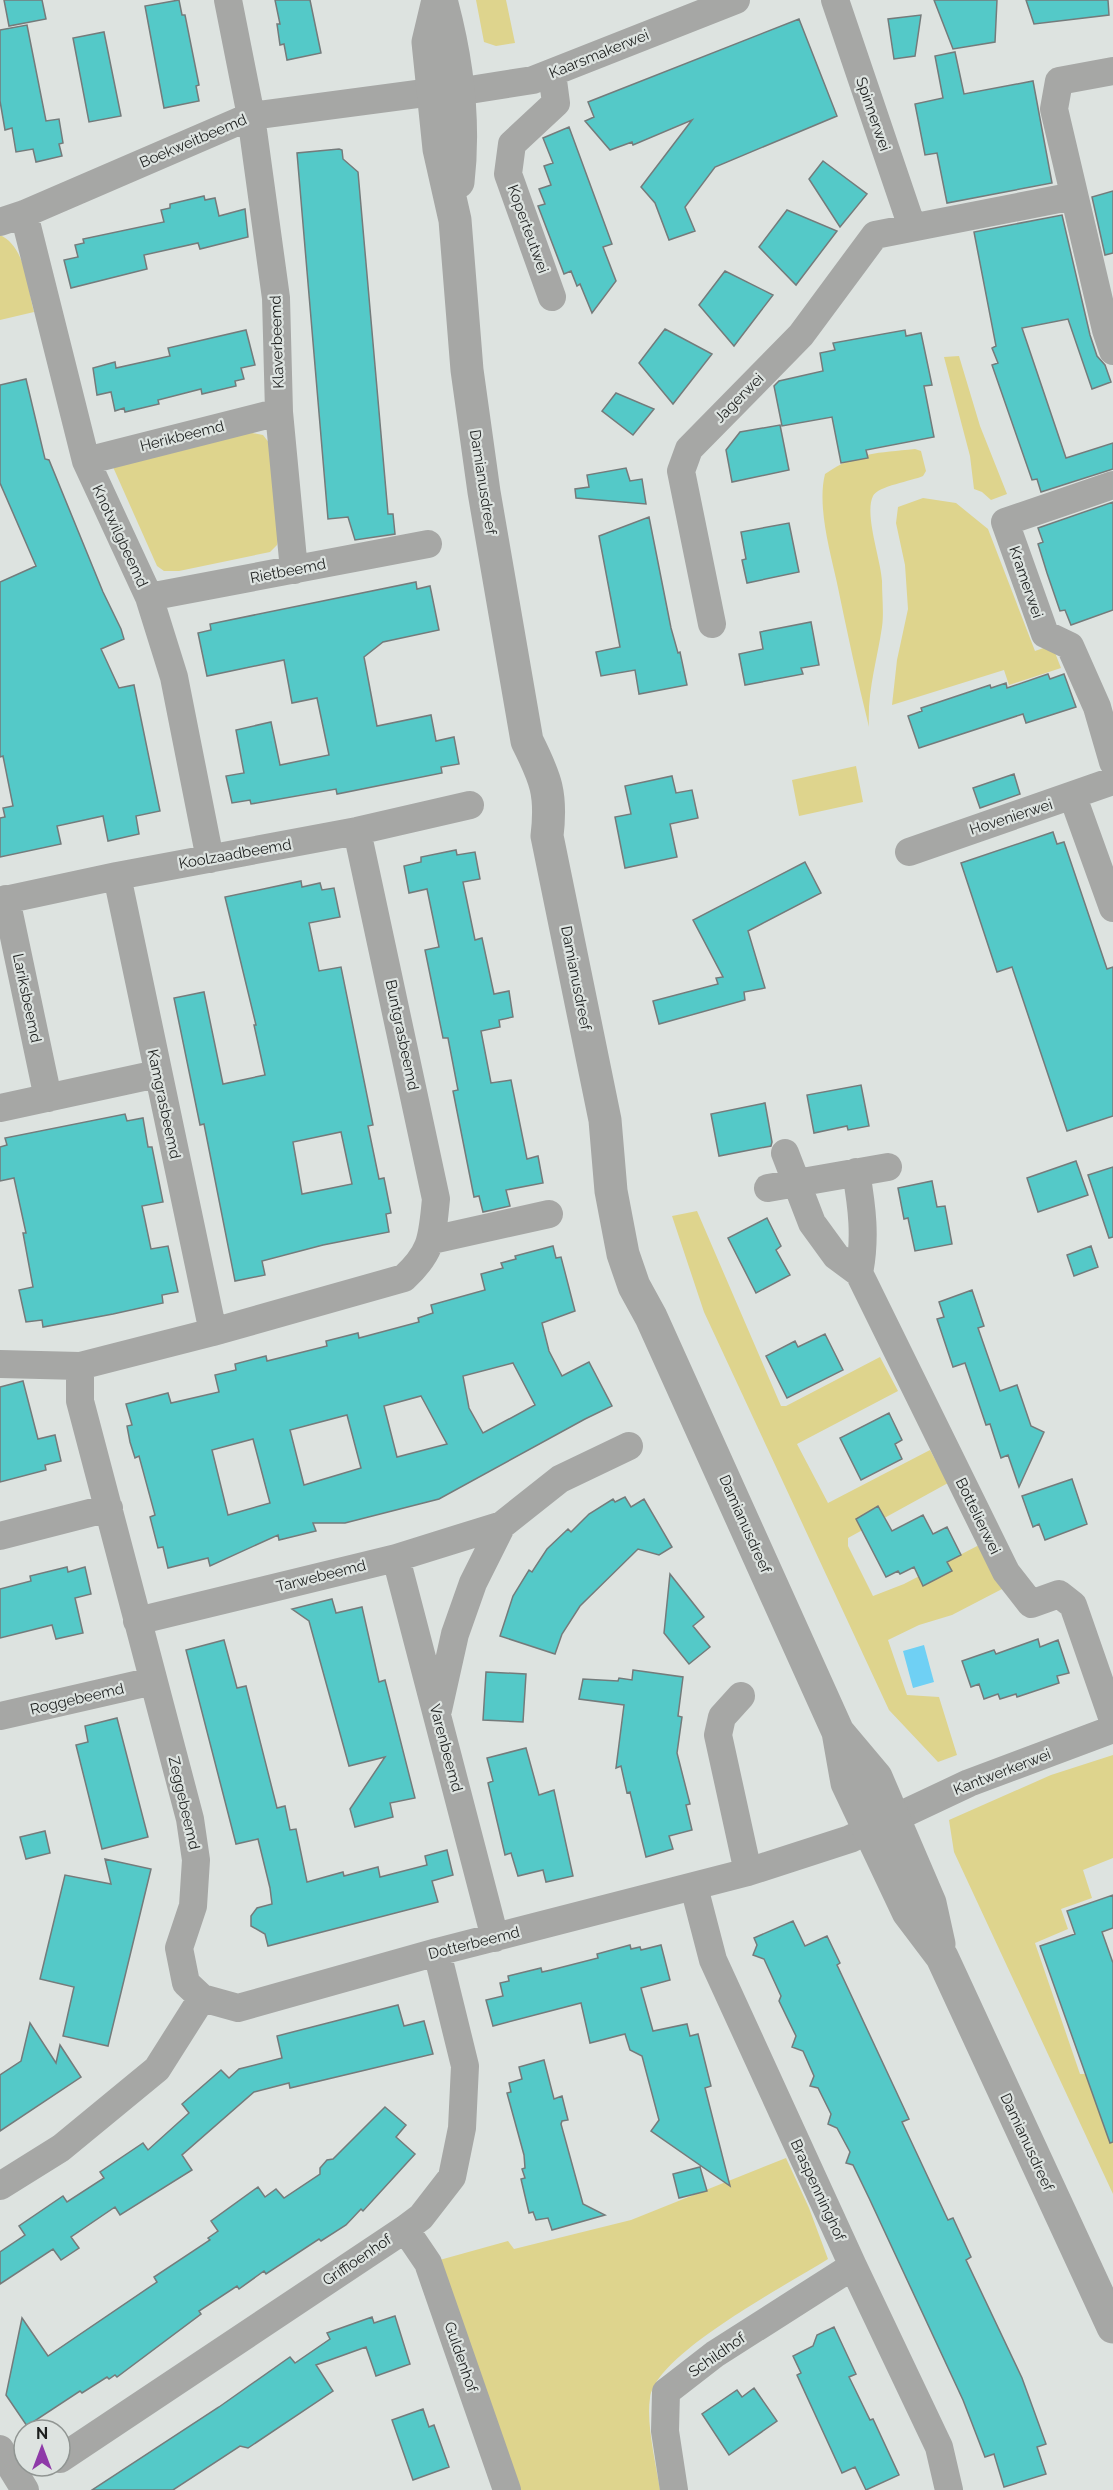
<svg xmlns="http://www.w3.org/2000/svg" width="1113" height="2490" font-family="Raleway,sans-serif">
<rect width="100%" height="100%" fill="#dde3e0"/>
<!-- green -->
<path fill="#ded48d" d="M476,0H506L515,43L496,46L484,42Z
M0,235C26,247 27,286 34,312L0,320Z
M959,356L980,426L1007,494L991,500L982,492L974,489L970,456L944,357Z
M247,432L263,435L270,444L280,531L277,545L270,552L179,571H164L157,566L113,467Z
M915,449L921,451L926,471L923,476C912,481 878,486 873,496C864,514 881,560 882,581C882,596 884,613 882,627C877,661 867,692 869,727C857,679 847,631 837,583C830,551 817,506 825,474C857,452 878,453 915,449Z
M923,498L956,503L988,529L1035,651L1052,645L1061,668L1009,685L1004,670L892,705L897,660L908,609L905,565L896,523L898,507Z
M856,766L863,802L799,816L792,780Z
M697,1211L781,1406H786L880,1357L898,1391L797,1444L828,1503L930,1450L948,1483L848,1538V1546L873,1596L904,1584L981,1544L1004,1588L952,1615L919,1625L888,1640L907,1695L939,1697L957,1755L938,1762L889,1710L704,1312L672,1216Z
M1113,1755V1858L1083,1870L1092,1898L1061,1909L1068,1929L1035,1943L1080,2074H1090L1113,2127V2194L954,1852L949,1820L1051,1775Z
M786,2158L809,2208L828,2259C789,2284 656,2353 650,2398C646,2424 656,2464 660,2490H520L436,2261L508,2241L514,2249L631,2220Z"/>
<!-- water -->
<path fill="#6fd0f4" d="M924,1645L934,1682L913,1688L903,1651Z"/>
<!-- building -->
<path fill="#54c9c8" stroke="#747b7b" stroke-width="1.5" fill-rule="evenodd" d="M4,0H42L46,19L9,26Z
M179,0L182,15H185L199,85L196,86L199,101L164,108L145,6Z
M275,0H310L321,53L287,60L284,44L280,45L277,24H280Z
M934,0H997L995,42L953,49Z
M1026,0H1108L1109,15L1034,24Z
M921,15L915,56L894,59L888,19Z
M799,19L837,116L715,167L685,207L695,231L669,240L655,203L641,187L692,120L633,145L632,142L610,150L585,121L594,117L588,102Z
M27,25L46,121L59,119L63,143L59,144L62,156L36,162L33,149L16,152L12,128L5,130L0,101V30Z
M104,32L121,116L89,122L73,38Z
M955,52L964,94L1033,81L1052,183L947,203L937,153L925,155L915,104L943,98L935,56Z
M569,127L612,244L603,247L616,281L592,313L580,284L577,286L571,271L564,274L538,206L545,204L539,189L551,185L544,166L553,163L543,138Z
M339,149L342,150L343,159L358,172L388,514H393L395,534L355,540L348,517L328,519L297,153Z
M823,161L867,194L840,227L809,179Z
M1113,191V253L1105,255L1092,197Z
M204,196L205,200L215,198L219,216L245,209L248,237L200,249L198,243L144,255L147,269L71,288L64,260L78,257L75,245L84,243L83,239L164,222L161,210L170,208V204Z
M787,210L837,231L796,285L759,247Z
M1062,215L1090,335L1097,356L1105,365L1111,382L1092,389L1068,319L1022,328L1066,458L1113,443V469L1041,492L1037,479L1032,480L992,365L998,363L992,348L996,346L974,232Z
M725,271L773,295L734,346L699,305Z
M665,329L712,354L673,404L639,363Z
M246,330L255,365L241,368L244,379L235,381L236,386L202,394L201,389L158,400L159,404L125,412L124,408L115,411L111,392L97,395L93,368L115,362L116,368L170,356L168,348Z
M905,330L906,336L921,333L932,385L924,386L934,437L866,450L868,458L841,463L832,417L782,426L774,386L779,381L823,371L820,353L835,350L833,343Z
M26,379L45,459L49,460L103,592L121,629L124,639L101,649L119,688L134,685L160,811L136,816L139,834L108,841L103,816L57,826L61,844L0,857V818L5,817L3,808L13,806L3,756L0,757V582L36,566L0,483V385Z
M616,393L654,409L633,435L602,411Z
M780,425L789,470L732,482L726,450L740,432Z
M626,468L630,481L642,479L646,504L576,498L575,489L589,487L587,475Z
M1113,502V610L1071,625L1065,610L1060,611L1047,573L1038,544L1043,542L1038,528Z
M649,517L671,628L678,653L680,652L687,685L639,694L635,670L601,676L596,652L620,647L599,536Z
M789,523L799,572L747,583L742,560L746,559L741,532Z
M416,582L417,589L430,586L439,630L383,642L364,657L377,726L431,715L436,741L454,737L459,764L441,767L442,773L337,794L336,789L251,804L250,800L232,803L226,776L244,773L236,730L271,722L280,765L329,755L317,698L292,703L284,660L207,676L198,633L211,630L210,624Z
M811,622L819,665L801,668L803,674L745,685L739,654L763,649L760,632Z
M1048,674L1050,679L1064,674L1076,707L1026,723L1023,714L919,748L908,716L922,711L921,708L990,685L991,688L1006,683L1007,688Z
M1014,774L1020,794L980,808L973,788Z
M672,776L676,793L692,790L698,818L670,824L677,857L625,868L615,817L631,814L625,786Z
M1053,832L1057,844L1064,842L1107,969L1113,967V1116L1067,1131L1012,967L997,972L961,863Z
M456,850L457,855L475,852L480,879L463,882L475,940L482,938L494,994L509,991L513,1017L499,1020L500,1027L481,1031L491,1083L511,1080L527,1159L538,1156L543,1183L506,1190L510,1206L483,1212L479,1196L474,1197L453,1091L458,1090L448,1038H443L425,950L439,947L427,889L409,893L404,866L421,862V857Z
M805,862L821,893L748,931L765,988L744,992L745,1000L659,1024L653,1001L718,984L716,978L723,977L693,920Z
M301,881L302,887L320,883L322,890L334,888L340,917L309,923L319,971L341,967L373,1125L368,1126L379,1179L384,1178L391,1213L386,1214L389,1232L323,1245L262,1261L265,1275L235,1281L204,1124L200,1125L174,998L204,992L223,1084L265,1075L254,1025H256L225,897ZM341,1132L352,1184L302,1194L293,1142Z
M861,1085L869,1126L848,1130L847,1126L814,1133L807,1095Z
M765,1103L772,1142L771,1146L719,1156L711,1114Z
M125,1114L127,1121L143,1118L148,1147H152L163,1202L142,1206L151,1249L168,1246L178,1292L162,1295L163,1303L113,1314L43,1327L42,1320L26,1322L19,1290L33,1287L23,1233H26L14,1178L0,1181V1147L7,1145L5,1138Z
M1076,1161L1088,1195L1038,1212L1027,1178Z
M1113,1167V1237L1109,1238L1088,1175Z
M932,1181L937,1207L945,1206L952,1244L915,1251L908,1218L904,1219L898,1188Z
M767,1218L781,1246L776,1250L790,1275L756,1293L728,1238Z
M553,1246L556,1258L561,1257L575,1311L542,1323L549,1351L562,1376L589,1362L612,1406L585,1419L439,1499L345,1523H313L316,1531L279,1540L278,1535L210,1566L208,1558L168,1568L163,1547L158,1548L150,1517L155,1515L139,1456L135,1458L130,1442L127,1426L132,1425L126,1404L168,1393L171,1403L219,1392L215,1375L236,1370L235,1364L266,1356L267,1361L327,1346L326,1341L358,1333L359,1338L419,1322L418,1318L433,1313L431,1305L485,1290L481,1274L503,1268L501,1263L516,1259L515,1256ZM513,1363L535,1405L483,1433L469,1408L463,1376ZM421,1396L447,1444L397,1457L384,1406ZM347,1415L361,1468L304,1485L290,1430ZM253,1439L270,1503L228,1515L212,1450Z
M1091,1246L1098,1267L1074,1276L1067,1255Z
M972,1290L984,1326L978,1328L1000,1391L1017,1385L1031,1426L1044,1432L1019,1487L1008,1455L1001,1458L990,1424L986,1425L965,1363L953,1367L937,1319L944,1317L939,1302Z
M825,1334L843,1370L787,1398L766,1356L795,1341L798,1347Z
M23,1381L38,1439L55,1435L61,1461L45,1465L46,1470L0,1482V1387Z
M889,1413L902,1440L895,1444L902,1459L861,1480L840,1438Z
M1072,1479L1087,1524L1045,1540L1039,1524L1033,1527L1022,1496Z
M625,1497L631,1507L644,1499L672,1547L659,1555L638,1549L580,1606L562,1634L555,1654L500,1636L513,1596L529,1570L532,1572L547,1549L568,1529L571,1532L589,1514L613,1499L615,1502Z
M878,1506L892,1531L923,1515L933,1534L947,1527L961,1555L947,1562L952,1571L923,1586L914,1567L900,1574L898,1571L886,1577L856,1519Z
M67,1567L68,1572L85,1567L91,1594L75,1598L83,1633L56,1639L52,1625L0,1638V1589L31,1581L30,1576Z
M670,1574L704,1617L693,1626L710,1647L689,1664L664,1633Z
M332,1599L336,1613L362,1607L379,1682L385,1680L415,1798L390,1803L393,1817L355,1827L350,1809L385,1757L349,1766L309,1621L292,1609Z
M1038,1639L1040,1647L1058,1640L1069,1673L1057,1676L1059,1683L1017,1697L1016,1694L1000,1699L998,1694L984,1699L979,1684L971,1687L962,1661L994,1650L996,1654Z
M224,1640L237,1688L246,1686L277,1808L285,1806L290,1830L296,1829L307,1882L343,1872L344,1876L378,1867L380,1877L427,1865L425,1856L447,1850L453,1875L432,1881L438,1902L268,1946L265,1934L251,1926V1916L257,1908L272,1904L270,1888L258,1839L236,1844L186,1650Z
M633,1670L683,1677L678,1716L682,1717L677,1753L690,1804L686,1805L692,1830L669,1836L673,1849L646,1857L630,1792L627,1793L621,1766L616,1768L624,1705L579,1699L583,1679L618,1681L619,1678L632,1680Z
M486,1672L526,1674L523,1722L483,1720Z
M117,1718L148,1837L102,1849L76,1745L88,1742L85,1726Z
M526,1748L539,1795L554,1790L573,1876L546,1882L543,1870L518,1876L511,1853L505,1855L488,1783L493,1781L487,1758Z
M45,1831L50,1853L26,1859L20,1837Z
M105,1859L151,1869L108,2046L63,2036L74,1987L40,1979L65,1875L111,1884Z
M1113,1895V1928L1102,1932L1113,1963V2142L1110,2143L1040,1946L1075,1934L1067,1911Z
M793,1921L805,1946L827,1936L840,1963L837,1965L909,2119L902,2122L948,2220L953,2218L971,2257L966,2260L1022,2378L1046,2444L1037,2447L1046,2474L1004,2487L994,2454L985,2457L963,2400L869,2198L853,2165L846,2163L850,2152L837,2128L828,2124L831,2114L818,2088L810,2086L814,2076L803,2051L792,2047L796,2036L779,2001L781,1996L764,1959L753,1955L757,1945L754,1938Z
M630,1945L631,1949L640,1947L641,1950L661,1945L670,1980L641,1988L653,2031L687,2024L690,2036L698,2034L711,2086L705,2088L730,2186L651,2131L659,2120L642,2056L630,2050L625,2034L590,2043L581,2003L493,2026L486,2000L503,1996L500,1983L509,1981L508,1976L541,1968L542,1972L551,1970L598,1958L597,1954Z
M398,2005L404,2026L424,2021L433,2054L290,2088L289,2083L254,2092L182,2155L192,2170L120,2215L115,2207L71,2237L79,2248L61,2260L53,2249L0,2284V2252L25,2235L19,2226L63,2196L67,2202L104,2178L100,2172L143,2143L148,2150L189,2113L182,2104L221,2070L229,2078L239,2069L282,2058L277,2036Z
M30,2023L56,2063L60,2045L81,2077L0,2131V2075L21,2061Z
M544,2060L554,2099L562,2096L568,2120L562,2121L561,2124L583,2204L605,2215L552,2230L548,2218L536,2220L533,2212L529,2213L521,2179L525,2178L522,2169L525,2168L524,2155L507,2093L511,2092L509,2083L522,2079L519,2067Z
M385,2107L406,2125L396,2137L415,2154L363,2211L361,2209L346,2225L321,2241L319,2239L266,2274L264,2271L239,2289L237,2286L199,2311L201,2314L117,2377L115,2375L109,2379L107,2377L82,2393L80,2391L27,2426L6,2395L22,2318L48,2356L157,2282L154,2277L210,2240L208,2238L218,2231L211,2221L258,2187L265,2197L276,2189L284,2198L320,2174V2168L327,2160L333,2159Z
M700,2167L707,2191L679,2198L673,2174Z
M395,2316L410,2364L376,2376L366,2347L316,2365L333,2391L248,2448L240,2446L173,2490H92L219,2407L290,2357L295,2363L330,2339L327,2333L372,2317L374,2323Z
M834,2327L856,2374L849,2377L870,2420L873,2419L899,2475L866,2490L855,2467L842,2473L797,2375L801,2373L793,2356L813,2346L817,2335Z
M754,2388L777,2421L729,2455L702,2414L737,2390L742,2397Z
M423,2409L429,2427L434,2425L449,2467L413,2480L392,2420Z"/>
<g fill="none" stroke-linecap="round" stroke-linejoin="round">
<!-- minor -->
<path stroke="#a6a7a5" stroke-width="28" d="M228,0L251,116L276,298L279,412L294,570
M835,0L912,227
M1113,71L1059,81L1054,109L1106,330L1113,351
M552,73L556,103L512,144L508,174L552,297
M24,214L86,461L149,597L174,677L210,859
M0,222L24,214L251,116L417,94L457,92L533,80L736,0
M86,461L279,412
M1113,485L1005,522L1045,634L1070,646L1097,707L1113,762
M149,597L428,544
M712,624L681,471L689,449L801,335L875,235L1074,196
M1073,797L1113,908
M909,852L1113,781
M117,876L213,1332
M6,899L48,1098
M0,901L117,876L357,831L470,805
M0,1108L157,1074
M785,1153L812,1223L836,1256L859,1273L1006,1572L1031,1604L1059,1594L1073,1605L1113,1720
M856,1172C862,1207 866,1238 859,1273
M768,1188L888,1167
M432,1240L549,1214
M0,1364L80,1366L213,1332L404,1278C433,1251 432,1237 436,1199L357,831
M0,1536L109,1508
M396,1558L495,1938
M137,1621L396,1558L502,1525L560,1479L629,1446
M741,1696L722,1717L718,1735L748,1872
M438,1710L455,1634L473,1583L502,1525
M0,1716L153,1681
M694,1887L713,1960L853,2266L939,2447L949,2490
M202,1998L238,2008L437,1952L748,1872L850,1839L969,1783L1113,1729
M0,2186L61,2148L157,2069L202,1998L186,1983L179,1948L193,1906L196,1860L190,1819L80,1401V1366
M405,2229L428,2263L507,2490
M0,2449L25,2490
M60,2459L405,2229L421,2217L452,2177L462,2128L465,2066L437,1952
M674,2490L665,2431L666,2392L715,2354L853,2266"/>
<!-- tertiary -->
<path stroke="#a6a7a5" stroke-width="33" d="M438,0L428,42L439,149L455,220L467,370L484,492L527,741C546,779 552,794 547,836L605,1120L611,1191L623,1254L634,1286L651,1317L838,1732L847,1783L908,1912L942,1957L1113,2327
M441,0C457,59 465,122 458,182
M839,1733L876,1777L930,1903L939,1944"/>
</g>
<g text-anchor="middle" stroke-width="4.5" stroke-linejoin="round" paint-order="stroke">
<!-- street labels -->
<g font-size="15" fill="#1d1f1e" stroke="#dde3e0">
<text transform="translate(599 54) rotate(-22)" y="5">Kaarsmakerwei</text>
<text transform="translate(873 114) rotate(71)" y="5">Spinnerwei</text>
<text transform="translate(193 141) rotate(-23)" y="5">Boekweitbeemd</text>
<text transform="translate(528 229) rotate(70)" y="5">Koperteutwei</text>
<text transform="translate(277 342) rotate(-92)" y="5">Klaverbeemd</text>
<text transform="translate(739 398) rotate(-45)" y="5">Jagerwei</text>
<text transform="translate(182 436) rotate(-14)" y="5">Herikbeemd</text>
<text transform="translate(483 482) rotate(81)" y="5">Damianusdreef</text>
<text transform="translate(120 536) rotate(65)" y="5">Knotwilgbeemd</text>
<text transform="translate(288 571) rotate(-11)" y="5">Rietbeemd</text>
<text transform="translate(1026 582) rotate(71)" y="5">Kramerwei</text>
<text transform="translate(1011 817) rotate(-18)" y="5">Hovenierwei</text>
<text transform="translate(235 854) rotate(-10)" y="5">Koolzaadbeemd</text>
<text transform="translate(576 978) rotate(79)" y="5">Damianusdreef</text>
<text transform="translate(27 998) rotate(78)" y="5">Lariksbeemd</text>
<text transform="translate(402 1035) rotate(78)" y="5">Buntgrasbeemd</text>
<text transform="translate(164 1104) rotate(78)" y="5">Kamgrasbeemd</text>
<text transform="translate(978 1516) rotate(64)" y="5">Bottelierwei</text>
<text transform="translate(745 1524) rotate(66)" y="5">Damianusdreef</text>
<text transform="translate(321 1576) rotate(-14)" y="5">Tarwebeemd</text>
<text transform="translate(77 1699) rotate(-13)" y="5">Roggebeemd</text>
<text transform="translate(446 1748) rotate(75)" y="5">Varenbeemd</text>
<text transform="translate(1002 1772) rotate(-21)" y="5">Kantwerkerwei</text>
<text transform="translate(184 1803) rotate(77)" y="5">Zeggebeemd</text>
<text transform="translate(474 1943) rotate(-14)" y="5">Dotterbeemd</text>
<text transform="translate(1027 2142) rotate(65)" y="5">Damianusdreef</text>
<text transform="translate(818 2190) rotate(65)" y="5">Braspenninghof</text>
<text transform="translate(357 2260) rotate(-34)" y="5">Griffioenhof</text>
<text transform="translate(717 2355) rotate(-35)" y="5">Schildhof</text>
<text transform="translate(461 2357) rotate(71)" y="5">Guldenhof</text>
</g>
</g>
<!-- north arrow -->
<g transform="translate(42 2448)"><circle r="28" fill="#dde3e0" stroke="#909592" stroke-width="1.5"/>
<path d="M0-4.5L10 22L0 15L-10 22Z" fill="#8e3aa8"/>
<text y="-9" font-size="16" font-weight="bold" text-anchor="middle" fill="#1d1f1e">N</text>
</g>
</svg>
